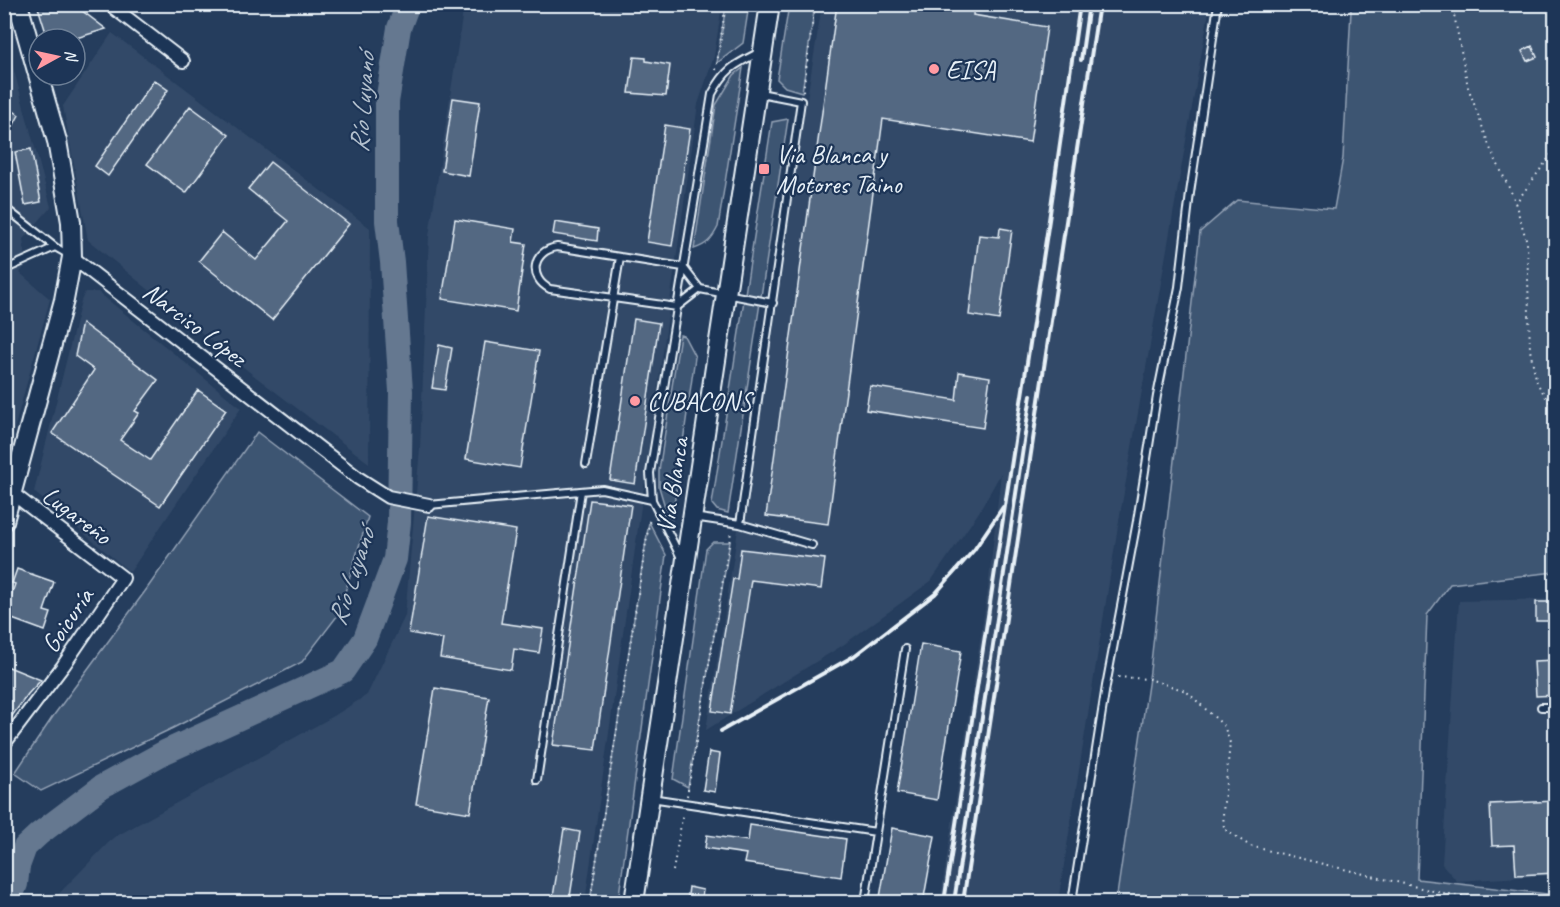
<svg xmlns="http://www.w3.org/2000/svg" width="1560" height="907" font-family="Caveat,sans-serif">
<rect width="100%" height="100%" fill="#253d5d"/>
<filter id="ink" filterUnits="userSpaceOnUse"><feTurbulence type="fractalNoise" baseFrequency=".0167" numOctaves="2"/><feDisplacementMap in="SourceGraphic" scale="12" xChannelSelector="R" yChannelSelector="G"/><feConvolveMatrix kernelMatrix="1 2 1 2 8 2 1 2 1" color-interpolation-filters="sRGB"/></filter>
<g filter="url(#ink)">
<!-- built -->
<path fill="#334a68" d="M464,5H722L714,56L698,104L585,902H51L113,838L334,716L367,695L405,616L420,449L429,236Z
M822,5H1210L1118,526L1058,902H940L988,589L1001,473L979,512L931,581L843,645L706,730Z
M112,33L370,228L369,463L252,374L88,240L63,106Z
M4,34L51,207L23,239L26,264L20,273L50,299L5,462Z
M85,292H98L241,408L130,572L34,492L81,301Z
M1555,599V875L1457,881L1442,864L1459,601Z"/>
<!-- green -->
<path fill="#3e5472" stroke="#93a2b5" stroke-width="1.5" d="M726,5H749L743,43L717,63Z
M789,5H815L802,92L785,87L777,79Z
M1349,5H1555V572L1450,584L1427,615L1417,879L1555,895V902H1116L1150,671L1200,232L1237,200L1334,209L1343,158L1351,11Z
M743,68L718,227C712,239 707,245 694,249L716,105L734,75Z
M788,119L728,513L717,510L712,504L772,122Z
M680,335L684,336L695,357L672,519L668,517L659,487V471Z
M257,432L368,517L338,615L302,662L173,728L41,791L15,773L54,715L146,590Z
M649,522L666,555L618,902H590Z
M713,542H730L688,787L673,779L706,549Z"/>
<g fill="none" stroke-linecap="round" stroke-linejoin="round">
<!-- river -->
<path stroke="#657890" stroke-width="24" d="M9,902L16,884L18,866L25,847L39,834L101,787L165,752L343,671L365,639L395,559L399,522L401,391L392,262L387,221V102L399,28L408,4"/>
</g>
<!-- building -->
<path fill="#536782" stroke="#e8f1f8" stroke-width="1.5" d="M37,4H73L106,29L73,39H48Z
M837,4H974L973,15L1047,27L1030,142L883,119L828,524L766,516Z
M1532,46L1537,57L1527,61L1522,51Z
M634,57L646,58V61L670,65L666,96L629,93Z
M154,80L168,90L108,176L95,166Z
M453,98L480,102L469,176L442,171Z
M4,104L19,115L4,143Z
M190,106L229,135L186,193L147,164Z
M665,125L690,129L672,246L647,242Z
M31,149L41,202L25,205L15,152Z
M270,162L349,224L272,320L199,261L222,232L256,260L288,221L248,189Z
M455,219L515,229L513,242L526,244L516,311L442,299Z
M555,222L598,229L597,241L553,234Z
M1000,228L1012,230L999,320L969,315L979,235L999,237Z
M634,319L659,323L635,484L610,480Z
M82,323L158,380L135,411L139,413L120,440L150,460L198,390L226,410L160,506L52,433L94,370L75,356Z
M485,342L539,351L520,468L466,459Z
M439,345L452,348L445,390L432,388Z
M959,372L990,377L983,428L866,410L870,386L956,400Z
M590,500L631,505L595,750L553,745Z
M428,516L516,530L501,623L543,629L539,653L514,649L511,670L440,658L443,639L409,633Z
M741,549L825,559L821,589L751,580L730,714L712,711L733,579H737Z
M17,569L54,582L44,611L51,613L45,631L4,616L15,584L12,583Z
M1536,602H1556V621H1536Z
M921,644L961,651L937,800L897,793Z
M1556,660V695L1536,696L1534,661Z
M4,665L41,680L28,694L4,727Z
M435,688L489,697L470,813L416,804Z
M709,752L720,754L715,792L703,790Z
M1556,801V873L1516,875L1514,845L1492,846L1490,804Z
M750,825L846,839L841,877L744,863L746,854L705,848L707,835L748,841Z
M892,828L935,836L923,903H879Z
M564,829L580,832L569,903H552Z
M689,887L703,890L701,903H687Z"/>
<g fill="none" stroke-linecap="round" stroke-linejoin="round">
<defs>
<path id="service" d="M4,207L55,247L69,255
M557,247L683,267L700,289L677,307L550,289C528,278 532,251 557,247Z
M4,270L55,247
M700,289L773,303
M586,464L620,257
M429,505L602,489L652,500
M693,517L740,524L812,545
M740,524L801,101L760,93
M681,558L652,500L650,473L712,94C726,68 734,65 760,52
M1541,707H1556
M537,780L581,491
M651,798L876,832
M865,902L905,649
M1072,902L1106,686L1137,521L1157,396L1179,287L1190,193L1218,4"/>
<path id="minor" d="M109,4L183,61
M72,257L358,478L388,497L429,505
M4,744L63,666L123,578L8,490"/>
<path id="primary" d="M4,521L64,300L72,257L71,222L57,141L18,4
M634,902L770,4"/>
</defs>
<!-- service casing -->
<use href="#service" stroke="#e8f1f8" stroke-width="10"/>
<!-- minor casing -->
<use href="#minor" stroke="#e8f1f8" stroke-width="16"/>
<!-- primary casing -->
<use href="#primary" stroke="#e8f1f8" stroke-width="22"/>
<!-- path -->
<path stroke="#e8f1f8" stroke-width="2" stroke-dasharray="1.5 4.5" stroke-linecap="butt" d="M1452,4L1468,87L1490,148L1513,196L1527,242L1530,350L1537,383L1553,408L1556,410
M716,70L726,4
M803,91L815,4
M1515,204L1556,148
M1118,677L1149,679L1186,691L1224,726L1230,743L1223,812L1224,829L1250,846L1437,892L1500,902
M687,796L731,532
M673,871L683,813
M590,902L650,517"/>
<!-- service -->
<use href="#service" stroke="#1d3557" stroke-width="6"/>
<!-- minor -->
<use href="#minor" stroke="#1d3557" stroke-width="12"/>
<!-- primary -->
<use href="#primary" stroke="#1d3557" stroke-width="18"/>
<!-- rail -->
<path stroke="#e8f1f8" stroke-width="4" d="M1081,60L1089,4
M721,731L854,656L935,594L974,550L1003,507
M944,902L1049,220L1080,4
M954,902L1031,395
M963,902L1099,4"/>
</g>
</g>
<!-- markers -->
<g fill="#ff9aa2" stroke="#1d3557" stroke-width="2">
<circle cx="934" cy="69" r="6"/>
<rect x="758" y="163" width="12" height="12" rx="3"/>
<circle cx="635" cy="401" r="6"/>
</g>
<g text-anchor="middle" stroke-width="4.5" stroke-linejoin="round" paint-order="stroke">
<!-- poi labels -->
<g font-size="26" fill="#e8f1f8" stroke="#1d3557" text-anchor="start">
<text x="946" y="78">EISA</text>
<text x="776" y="163">Via Blanca y<tspan x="776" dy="30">Motores Taino</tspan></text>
<text x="647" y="410">CUBACONS</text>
</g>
<!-- street labels -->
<g font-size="26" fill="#e8f1f8" stroke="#1d3557">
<text transform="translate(195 324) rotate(37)" y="9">Narciso López</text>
<text transform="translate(672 485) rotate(-81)" y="9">Vía Blanca</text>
<text transform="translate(77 515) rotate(37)" y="9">Lugareño</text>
<text transform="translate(67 620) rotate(-56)" y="9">Goicuría</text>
</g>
<!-- water labels -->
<g font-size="27" font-style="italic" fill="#b4c1ce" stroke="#1d3557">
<text transform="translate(362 103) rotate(-86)" y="9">Río Luyanó</text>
<text transform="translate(351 577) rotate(-72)" y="9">Río Luyanó</text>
</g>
</g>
<!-- margin -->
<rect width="1560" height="907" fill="none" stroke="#1d3557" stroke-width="24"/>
<rect x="12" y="12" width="1536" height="883" fill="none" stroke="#e8f1f8" stroke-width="2" filter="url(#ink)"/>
<!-- north arrow -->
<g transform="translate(57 57) rotate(82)"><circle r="28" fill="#1d3557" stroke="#6e8097" stroke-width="1.5"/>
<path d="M0-4.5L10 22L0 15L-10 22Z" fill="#ff9aa2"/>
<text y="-9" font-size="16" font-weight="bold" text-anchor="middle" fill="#e8f1f8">N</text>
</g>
</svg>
